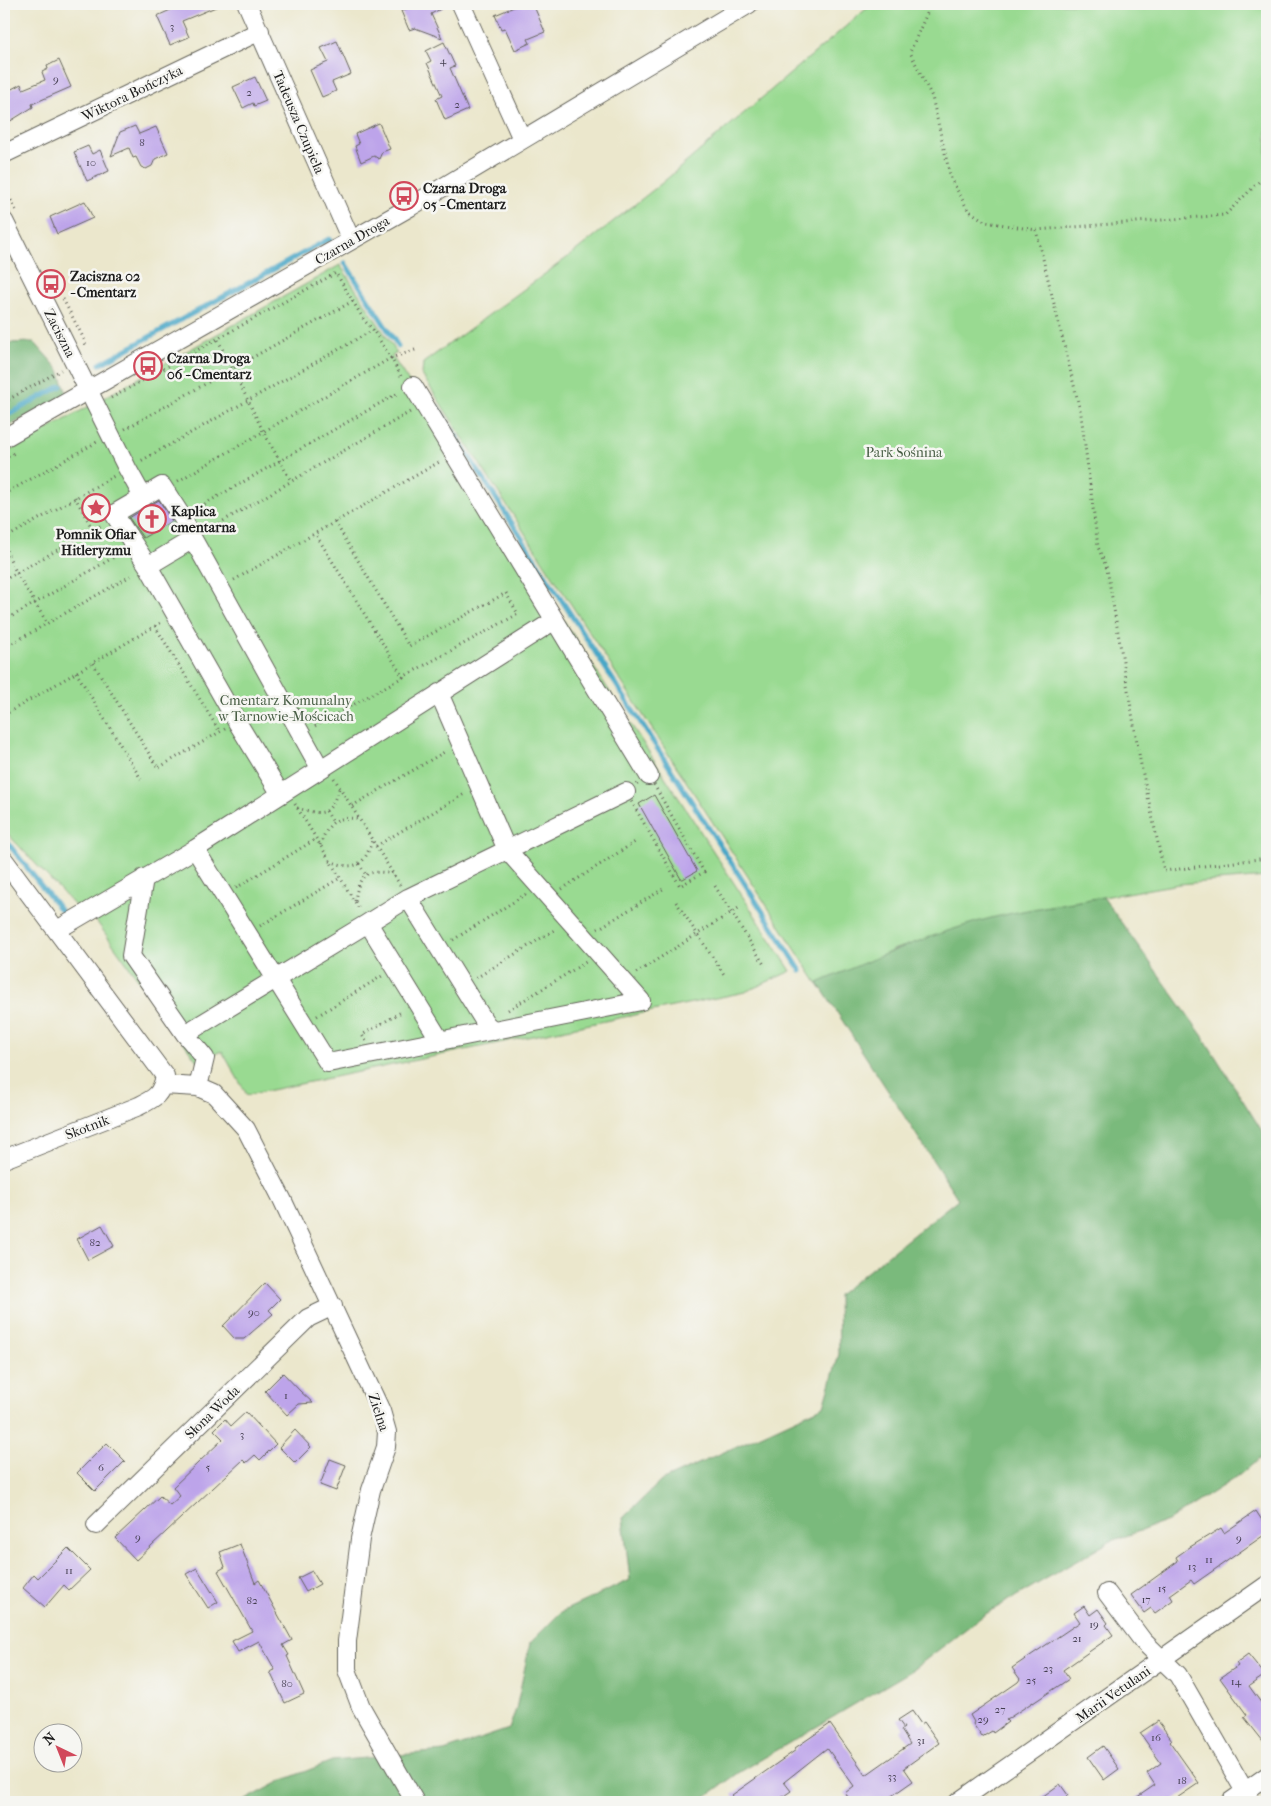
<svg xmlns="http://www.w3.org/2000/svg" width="1271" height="1806" font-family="'IM FELL French Canon',serif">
<rect width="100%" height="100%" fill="#f6f6f2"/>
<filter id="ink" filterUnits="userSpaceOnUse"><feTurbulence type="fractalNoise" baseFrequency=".02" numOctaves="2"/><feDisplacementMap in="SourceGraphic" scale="10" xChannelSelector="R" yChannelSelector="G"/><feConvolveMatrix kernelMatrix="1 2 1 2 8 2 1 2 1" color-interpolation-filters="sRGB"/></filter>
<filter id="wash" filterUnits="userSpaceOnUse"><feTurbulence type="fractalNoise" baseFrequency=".0096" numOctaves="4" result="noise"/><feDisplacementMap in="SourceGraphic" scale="20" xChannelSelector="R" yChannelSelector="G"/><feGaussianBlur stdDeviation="1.12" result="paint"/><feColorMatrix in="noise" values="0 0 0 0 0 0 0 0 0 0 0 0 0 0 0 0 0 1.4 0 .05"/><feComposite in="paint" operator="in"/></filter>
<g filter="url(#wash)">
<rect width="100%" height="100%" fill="#ebe7cc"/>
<!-- green -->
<path fill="#99da91" stroke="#5a7b56" d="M872,4H1267V877L1179,884L1045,907L895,949L821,989L422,375L423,363L568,257L662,183Z
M340,265L397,353L392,356L791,971L745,992L247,1095L222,1051L197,1061L84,904L77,908L4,830V454Z"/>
<!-- forest -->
<path fill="#7aba7b" stroke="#4b6b4c" d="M4,341L7,343L34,342L59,370L67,394L4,429Z
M1103,897L1202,1035L1267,1139V1453L1238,1476L1168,1521L1109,1542L984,1615L911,1671L740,1772L698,1802H415L411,1797L386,1802H242L283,1780L332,1761L444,1751L509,1729L516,1709L530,1643L561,1612L630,1580L623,1518L661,1481L824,1406L839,1354L838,1295L958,1199L818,983C865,962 912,942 960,927C1005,912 1056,905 1103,897Z"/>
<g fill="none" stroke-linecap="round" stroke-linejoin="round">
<!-- stream -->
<path stroke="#48a7c7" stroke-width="5" d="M345,263L398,346
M100,364L329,239L331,242
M437,407L801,971
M4,417L61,386
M4,838L68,920"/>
</g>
<g id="blocks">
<!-- building -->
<path fill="#bda4ea" d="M184,4H223L182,21L189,37L170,45L157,16Z
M418,4H450L431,14L442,38L415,28L409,30L401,11Z
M521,4H533L545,32L528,39L530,43L515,50L505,28L501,29L495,15Z
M337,41L351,74L332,82L336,91L322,97L310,70L328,62L321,48Z
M444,42L455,66L450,68L468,110L445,120L436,99L442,96L427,63L431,61L426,51Z
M59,60L71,87L32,104L33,107L4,125V99L10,96L8,91L21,84L23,89L45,80L42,72L48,69L47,66Z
M255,77L266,101L254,106L253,103L243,108L233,87Z
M379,123L390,149L382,152L379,159L374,156L361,162L355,146L359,144L355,134Z
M135,126L139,134L156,127L168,153L155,159L152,166L146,169L141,167L136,157L133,158L129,148L111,156L120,132Z
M88,146L92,154L100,150L109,171L87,181L74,152Z
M85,201L93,218L57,234L50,217Z
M159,500L172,521L143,538L129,518Z
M654,795L697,871L683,879H681L639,804Z
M102,1225L114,1246L88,1260L77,1239Z
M265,1283L280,1299L269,1310L273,1314L244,1339H235L223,1326Z
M283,1373L300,1391L313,1403L299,1404L287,1415L265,1391Z
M246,1412L276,1444L260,1460L255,1455L246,1463L243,1460L136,1560L115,1538L160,1496L170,1505L180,1496L173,1487L223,1439L214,1430L225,1419L231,1426Z
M295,1430L311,1447L295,1463L279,1447Z
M107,1443L125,1461L95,1491L77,1473Z
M330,1459L346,1465L336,1491L320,1485Z
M1256,1511L1267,1528V1533L1194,1584L1191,1580L1170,1595L1173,1600L1155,1613L1151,1608L1144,1613L1131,1595L1178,1561L1176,1557L1190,1547L1221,1528L1224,1533Z
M240,1544L255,1583L259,1580L292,1640L283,1645L289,1655L287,1656L304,1694L285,1703L270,1672L275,1670L259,1641L238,1652L232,1641L252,1631L218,1571L225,1567L220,1552Z
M68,1548L90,1570L69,1590L64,1585L45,1607L23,1588L34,1574L38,1578Z
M197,1568L218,1602L208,1608L186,1574Z
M312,1571L320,1584L306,1592L298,1578Z
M1084,1606L1090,1615L1098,1609L1108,1623L1106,1625L1113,1635L1063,1670L1069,1679L1033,1703V1702L1006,1720L1008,1722L993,1733L992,1731L982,1737L973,1724L974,1722L970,1715L1018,1682L1020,1679L1012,1668L1080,1622L1074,1613Z
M1248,1654L1265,1675L1249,1686L1267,1711V1746L1244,1717L1247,1715L1220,1678L1238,1666L1236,1663Z
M912,1711L921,1724L924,1722L939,1743L904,1768L913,1781L883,1802H852L845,1793L854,1786L827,1748L784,1782L791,1791L775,1802H737L732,1795L796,1750L795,1748L830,1724L866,1775L910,1744L901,1730L904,1728L898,1720Z
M1158,1721L1172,1740L1170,1742L1199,1783L1171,1802H1130L1155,1785L1147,1773L1161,1763L1140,1733Z
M1103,1746L1119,1769L1104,1780L1088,1757Z
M1060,1784L1068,1795L1066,1796L1070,1802H1035Z"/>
</g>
</g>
<g filter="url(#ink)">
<use href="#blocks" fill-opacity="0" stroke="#64635a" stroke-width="1"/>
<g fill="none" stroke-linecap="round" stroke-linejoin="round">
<defs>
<path id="street" d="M247,4L351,240
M461,4L522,139
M4,154L260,31
M4,221L127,468L143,497
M413,386L649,776
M4,438L410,207L749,4
M193,539L320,768
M148,566L114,514L162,486L182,517L193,539L148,566L237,722L280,793
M195,849L328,1063L641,1001L507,850L439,693
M4,860L165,1076C161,1095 155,1098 139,1106L4,1159
M144,878L131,956L185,1034L205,1058L198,1087
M408,898L368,923L441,1042
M57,930L195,849L555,620
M494,1031L486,1024L408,898L626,792
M185,1034L368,923
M163,1085L198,1087L214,1094L246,1129L282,1199L381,1411L387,1432L386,1447L371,1490L360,1539L347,1641V1670L361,1707L415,1802
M96,1525L308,1318L333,1306
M1107,1593L1143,1641L1178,1675L1251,1802
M958,1802L1267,1585
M1230,1802L1267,1776"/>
</defs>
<!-- street casing -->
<use href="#street" stroke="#64635a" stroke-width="20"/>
<!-- path -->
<path stroke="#64635a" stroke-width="3" stroke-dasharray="1 4" stroke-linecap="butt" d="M931,4L910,52L932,97L951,179L968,210L986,222L1036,230L1225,215L1267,174
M4,187L16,210
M1036,230L1081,414L1098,547L1107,569L1141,765L1164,871L1267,858
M63,299L84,339L86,347
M218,340L263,431L291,481
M401,376L391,358L418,349
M111,398L336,273L364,320L373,330L139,462
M4,402L61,370
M125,429L353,301
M4,459L14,453
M178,481L391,358L373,330
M4,494L97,442
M75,497L93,530L103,524
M196,509L398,393
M335,522L409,646L506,593L518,614L403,677
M206,531L410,412
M4,539L114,476
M4,546L16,572L47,623
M4,580L93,530
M234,580L441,461
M4,621L121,553
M155,626L220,732
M4,648L134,574
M93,663L158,768L225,729
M76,672L141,779
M4,715L162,622
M315,726L403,677L315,533
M649,776L704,872L680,886L626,792Z
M334,778L400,885
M295,804L360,910
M352,806L446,751
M297,808C326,816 329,816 340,786
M326,811L333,822
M320,845C329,822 334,816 360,819
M376,846L466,793
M330,861C355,871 365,866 372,840
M359,864L366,875
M715,886L765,966
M236,888L316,839
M562,889L635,842
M355,901C359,873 367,869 394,874
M676,902L725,976
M260,926L340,878
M598,929L663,889
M453,940L526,894
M636,973L740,907
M476,978L556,929
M508,1010L586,962
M317,1016L382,976
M366,1041L362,1035L403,1011"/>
<!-- street -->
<use href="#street" stroke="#fff" stroke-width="18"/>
</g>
</g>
<!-- icons -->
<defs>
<symbol id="bus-ring" viewBox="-11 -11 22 22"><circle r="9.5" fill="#f6f6f2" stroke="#d1495b" stroke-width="1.5"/><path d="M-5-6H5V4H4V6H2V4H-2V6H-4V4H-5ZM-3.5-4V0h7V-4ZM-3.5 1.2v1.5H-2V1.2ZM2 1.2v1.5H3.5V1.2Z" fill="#d1495b"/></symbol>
<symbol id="sight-ring" viewBox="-11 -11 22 22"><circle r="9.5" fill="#f6f6f2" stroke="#d1495b" stroke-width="1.5"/><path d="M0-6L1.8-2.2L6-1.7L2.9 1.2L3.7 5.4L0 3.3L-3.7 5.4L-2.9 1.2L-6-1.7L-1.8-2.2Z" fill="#d1495b"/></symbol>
<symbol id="church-ring" viewBox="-11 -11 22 22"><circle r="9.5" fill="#f6f6f2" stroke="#d1495b" stroke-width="1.5"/><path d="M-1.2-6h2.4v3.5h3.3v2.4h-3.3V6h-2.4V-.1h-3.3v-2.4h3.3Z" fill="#d1495b"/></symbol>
</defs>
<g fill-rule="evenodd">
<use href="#bus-ring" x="388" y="180" width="32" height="32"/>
<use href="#bus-ring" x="35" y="268" width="32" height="32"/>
<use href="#bus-ring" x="132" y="350" width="32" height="32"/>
<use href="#sight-ring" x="80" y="492" width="32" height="32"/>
<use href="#church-ring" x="136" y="503" width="32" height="32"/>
</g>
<g text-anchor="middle" stroke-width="5" stroke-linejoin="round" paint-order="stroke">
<!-- number labels -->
<g font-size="11" fill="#443e50">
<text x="172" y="30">3</text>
<text x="443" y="64">4</text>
<text x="56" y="83">9</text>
<text x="249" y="96">2</text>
<text x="457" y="108">2</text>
<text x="142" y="146">8</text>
<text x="91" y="166">10</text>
<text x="95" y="1246">82</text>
<text x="254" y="1316">90</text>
<text x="286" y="1399">1</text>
<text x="242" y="1438">3</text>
<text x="101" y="1471">6</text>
<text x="208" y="1471">5</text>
<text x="138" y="1541">9</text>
<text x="1239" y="1542">9</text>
<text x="1209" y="1563">11</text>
<text x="1192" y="1570">13</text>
<text x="69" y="1574">11</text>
<text x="1162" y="1592">15</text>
<text x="1146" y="1603">17</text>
<text x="252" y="1604">82</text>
<text x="1094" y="1628">19</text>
<text x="1077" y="1642">21</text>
<text x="1048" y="1672">23</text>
<text x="1031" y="1684">25</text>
<text x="1236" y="1685">14</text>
<text x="287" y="1687">80</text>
<text x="1000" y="1713">27</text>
<text x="983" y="1723">29</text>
<text x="1156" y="1741">16</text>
<text x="921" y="1744">31</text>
<text x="892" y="1780">33</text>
<text x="1182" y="1784">18</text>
</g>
<!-- street labels -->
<g font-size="14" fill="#1c1c1c" stroke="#f6f6f2">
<text transform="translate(132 93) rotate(-26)" y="5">Wiktora Bończyka</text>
<text transform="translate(299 122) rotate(67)" y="5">Tadeusza Czupiela</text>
<text transform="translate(352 240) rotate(-30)" y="5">Czarna Droga</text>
<text transform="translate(60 333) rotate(63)" y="5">Zaciszna</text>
<text transform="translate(87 1127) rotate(-21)" y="5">Skotnik</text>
<text transform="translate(212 1412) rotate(-44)" y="5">Słona Woda</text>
<text transform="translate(379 1412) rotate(72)" y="5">Zielna</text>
<text transform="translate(1113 1694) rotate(-35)" y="5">Marii Vetulani</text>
</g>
<!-- poi labels -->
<g font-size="14" font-weight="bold" fill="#1c1c1c" stroke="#f6f6f2" text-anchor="start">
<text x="423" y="193">Czarna Droga<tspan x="423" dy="16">05 - Cmentarz</tspan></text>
<text x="70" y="281">Zaciszna 02<tspan x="70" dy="16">- Cmentarz</tspan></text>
<text x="167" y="363">Czarna Droga<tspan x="167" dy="16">06 - Cmentarz</tspan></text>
<text x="171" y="516">Kaplica<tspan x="171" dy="16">cmentarna</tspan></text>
<text x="96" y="539" text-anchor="middle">Pomnik Ofiar<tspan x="96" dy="16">Hitleryzmu</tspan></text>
</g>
<!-- park labels -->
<g font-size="14" fill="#485e45" stroke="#f6f6f2">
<text x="904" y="457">Park Sośnina</text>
<text x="286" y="705">Cmentarz Komunalny<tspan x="286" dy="16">w Tarnowie-Mościcach</tspan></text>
</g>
</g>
<!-- margin -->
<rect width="1271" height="1806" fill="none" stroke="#f6f6f2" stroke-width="20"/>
<!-- north arrow -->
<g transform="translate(58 1748) rotate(317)"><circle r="24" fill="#f6f6f2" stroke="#9f9f9c"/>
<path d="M0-4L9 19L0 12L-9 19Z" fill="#d1495b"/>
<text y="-8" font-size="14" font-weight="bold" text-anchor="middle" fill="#1c1c1c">N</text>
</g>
</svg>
